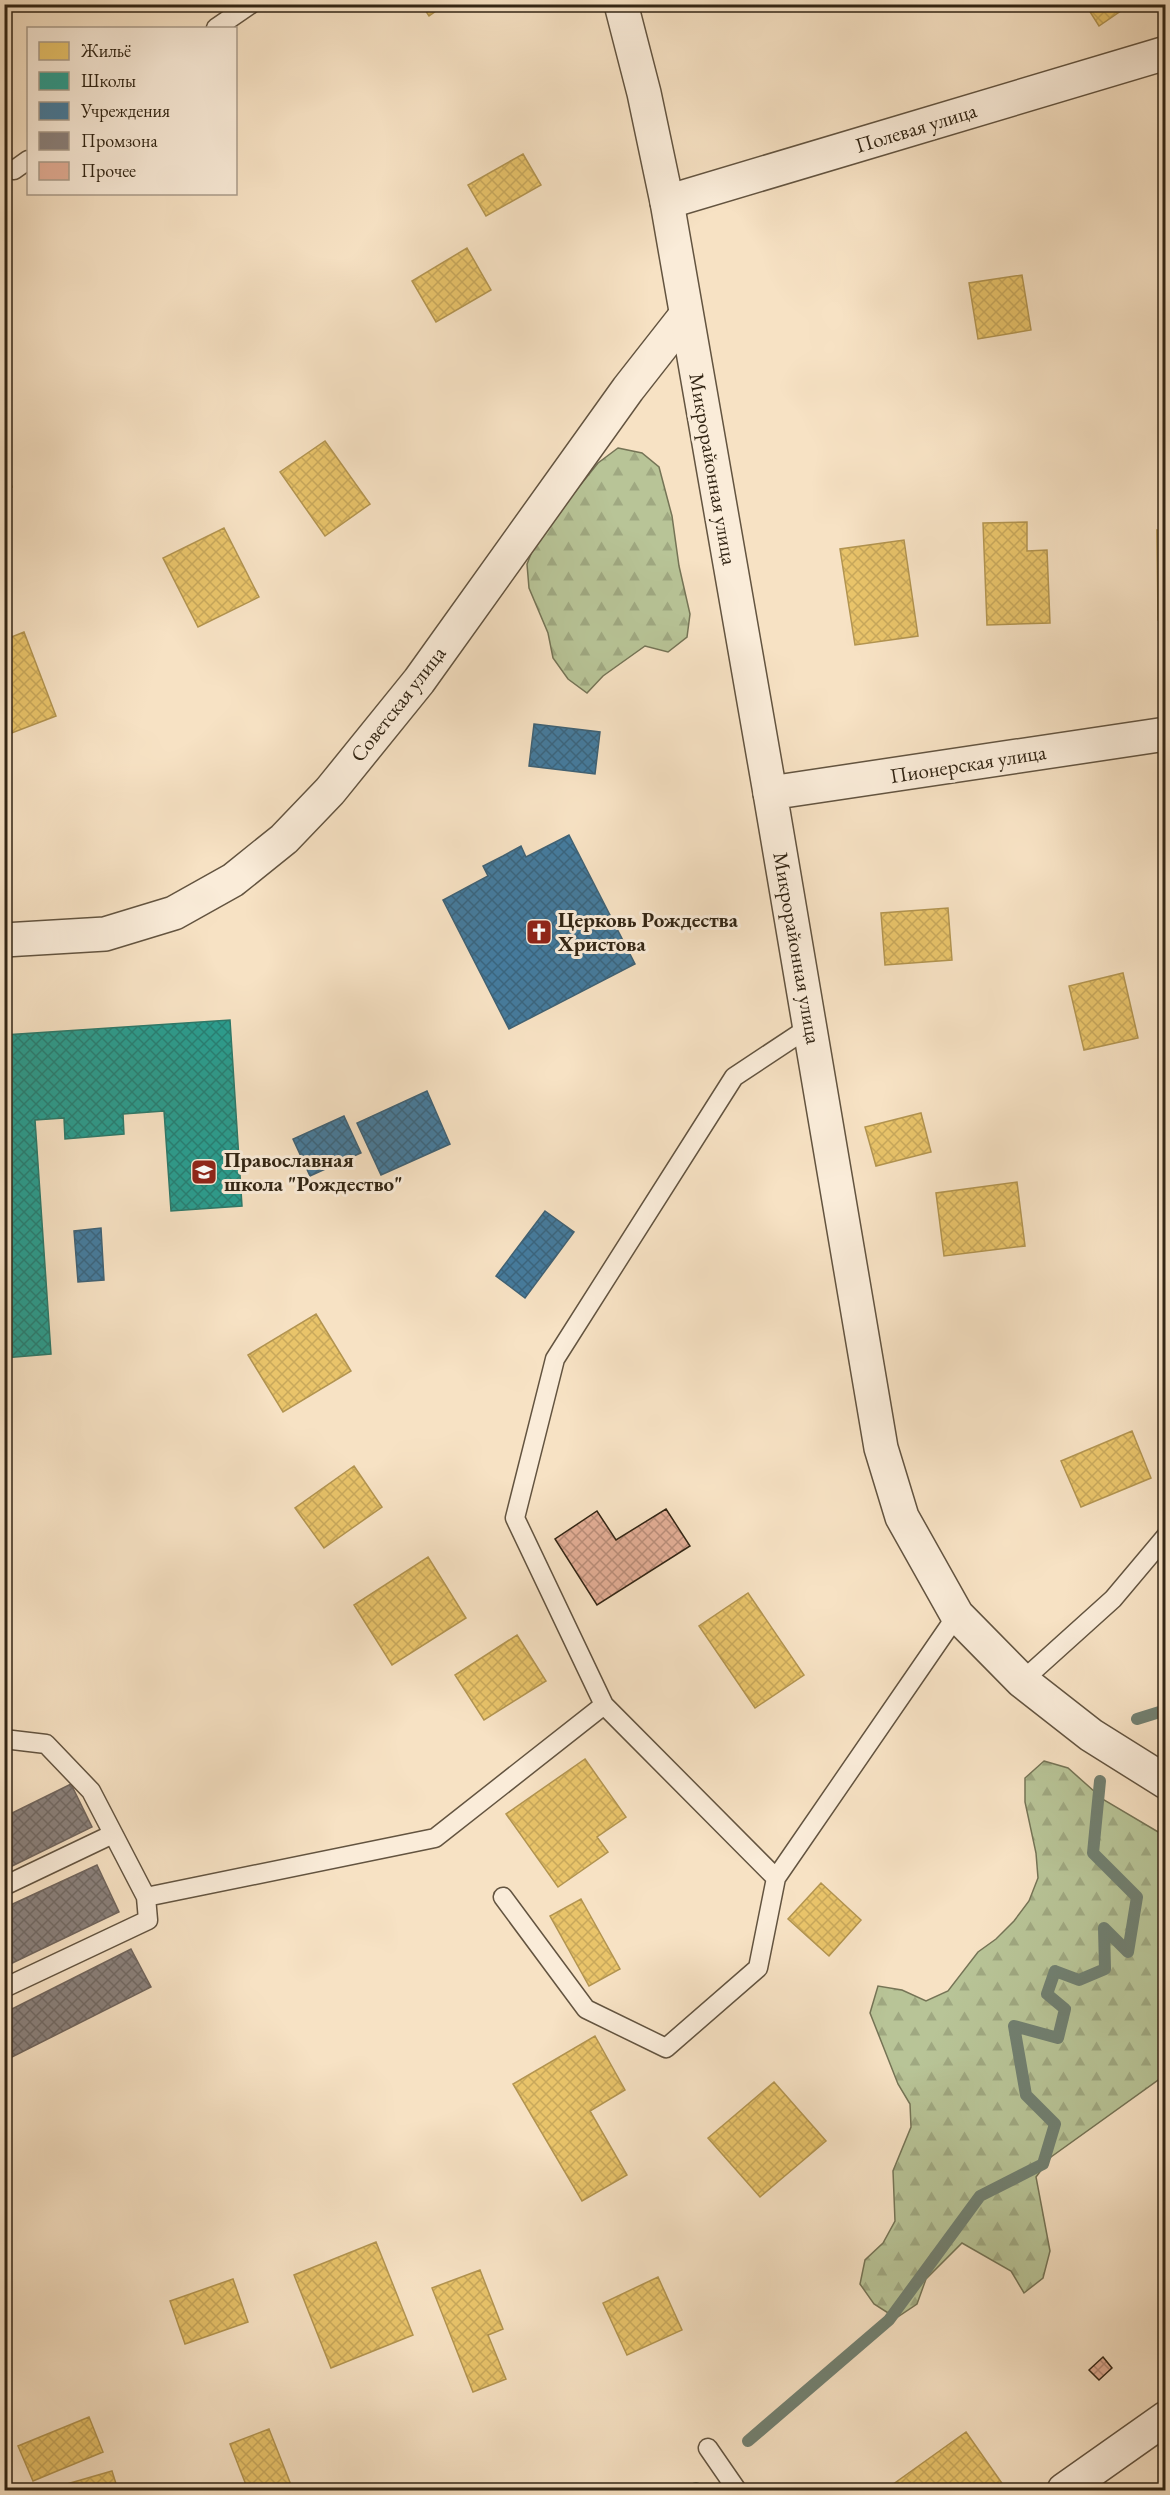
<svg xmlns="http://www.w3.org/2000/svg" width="1170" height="2495" font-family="'EB Garamond',serif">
<defs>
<pattern id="forest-firs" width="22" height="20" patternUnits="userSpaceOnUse" patternTransform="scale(1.5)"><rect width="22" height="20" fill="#b8c497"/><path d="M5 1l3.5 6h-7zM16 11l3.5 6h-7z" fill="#9fa881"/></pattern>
<pattern id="homes-cross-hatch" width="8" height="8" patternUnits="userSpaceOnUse" patternTransform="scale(1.5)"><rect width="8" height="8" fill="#e9c46a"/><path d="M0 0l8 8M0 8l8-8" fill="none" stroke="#c8a85b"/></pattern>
<pattern id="schools-cross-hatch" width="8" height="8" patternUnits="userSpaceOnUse" patternTransform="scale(1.5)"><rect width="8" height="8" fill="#2a9d8f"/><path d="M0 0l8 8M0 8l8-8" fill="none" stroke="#258074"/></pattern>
<pattern id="public-cross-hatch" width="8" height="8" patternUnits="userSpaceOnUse" patternTransform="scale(1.5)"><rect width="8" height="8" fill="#457b9d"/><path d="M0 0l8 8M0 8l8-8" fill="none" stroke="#3a657f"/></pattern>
<pattern id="industry-cross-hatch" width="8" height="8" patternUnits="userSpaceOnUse" patternTransform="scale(1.5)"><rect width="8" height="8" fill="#8a817c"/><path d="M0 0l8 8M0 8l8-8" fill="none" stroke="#716964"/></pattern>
<pattern id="building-cross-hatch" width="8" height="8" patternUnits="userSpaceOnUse" patternTransform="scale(1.5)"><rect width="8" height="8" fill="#e3ae96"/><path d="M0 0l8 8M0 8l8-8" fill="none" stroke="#b98d79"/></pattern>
</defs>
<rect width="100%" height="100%" fill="#f7e2c4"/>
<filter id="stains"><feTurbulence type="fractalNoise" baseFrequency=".00333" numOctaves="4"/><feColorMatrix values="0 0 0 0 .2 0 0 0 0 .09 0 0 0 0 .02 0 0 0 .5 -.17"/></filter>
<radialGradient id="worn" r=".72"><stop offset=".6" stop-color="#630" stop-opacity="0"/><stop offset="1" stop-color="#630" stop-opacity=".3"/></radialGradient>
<!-- forest -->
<path fill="url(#forest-firs)" stroke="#757456" stroke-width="1.5" d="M618,448L642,453L659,467L672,516L679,566L690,614L687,637L668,652L645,646L603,676L587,693L568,679L553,658L548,633L529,588L527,564L537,539L598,463Z
M1044,1761L1068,1768L1104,1800L1165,1836V2075L1051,2157L1036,2177L1050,2251L1043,2278L1024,2293L1011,2271L962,2243L926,2279L917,2304L896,2318L874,2304L860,2284L865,2260L883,2243L895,2221L893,2171L911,2127L910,2104L898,2084L870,2013L878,1986L902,1990L926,2001L948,1991L978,1952L996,1939L1014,1921L1029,1901L1038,1878L1036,1853L1025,1802V1778Z"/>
<!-- homes -->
<path fill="url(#homes-cross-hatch)" stroke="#b29450" stroke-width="1.5" d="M421,4H446L429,16Z
M1085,4H1131L1099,26Z
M523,154L541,185L486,216L468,185Z
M467,248L491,290L436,322L412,281Z
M1022,275L1031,330L978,339L969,283Z
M325,441L370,504L325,536L280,472Z
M4,463L12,487L4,489Z
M1027,522V551L1047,550L1050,623L987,625L983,523Z
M224,528L259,597L198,627L163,558Z
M1157,530H1166V620H1158Z
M904,540L918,636L855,645L840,549Z
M24,632L56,716L4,736V640Z
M948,908L952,960L885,965L881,913Z
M1123,973L1138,1038L1084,1050L1069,986Z
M921,1113L931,1152L876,1166L865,1127Z
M1017,1182L1025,1246L944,1256L936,1193Z
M316,1314L351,1371L283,1412L248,1355Z
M1132,1431L1151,1478L1081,1507L1061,1461Z
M354,1466L382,1507L324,1548L295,1508Z
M428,1557L466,1618L392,1665L354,1605Z
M748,1593L804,1675L755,1708L699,1626Z
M517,1635L546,1681L484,1720L455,1675Z
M585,1759L626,1817L597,1837L608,1852L558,1887L506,1814Z
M821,1883L861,1920L829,1956L788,1919Z
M581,1899L620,1969L589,1986L550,1916Z
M595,2036L625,2090L590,2111L627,2175L582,2201L513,2084Z
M774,2082L826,2141L760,2197L708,2138Z
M376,2242L413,2335L331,2368L294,2275Z
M480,2270L503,2329L488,2335L506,2379L473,2392L432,2288Z
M658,2277L682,2330L627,2355L603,2303Z
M233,2279L248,2322L185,2344L170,2301Z
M89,2417L103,2452L33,2481L18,2446Z
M269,2429L293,2490H248L230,2444Z
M966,2432L1006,2489L1004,2490H885Z
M112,2471L118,2490H46Z"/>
<!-- schools -->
<path fill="url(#schools-cross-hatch)" stroke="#2c796a" stroke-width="1.5" d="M230,1020L242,1206L171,1211L164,1111L123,1114L124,1134L65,1139L64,1118L35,1120L51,1354L4,1358V1035Z"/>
<!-- public -->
<path fill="url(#public-cross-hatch)" stroke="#3f6174" stroke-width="1.5" d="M534,724L600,732L595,774L529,766Z
M569,835L635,964L509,1029L443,900L488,876L483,866L503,856L521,846L526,857Z
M427,1091L450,1144L381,1175L357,1123Z
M344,1116L361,1153L310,1176L293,1139Z
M545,1211L574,1232L525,1298L496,1276Z
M101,1228L104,1280L78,1282L74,1231Z"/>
<!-- industry -->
<path fill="url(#industry-cross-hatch)" stroke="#70655d" stroke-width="1.5" d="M71,1784L92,1827L4,1870V1817Z
M97,1865L119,1912L4,1967V1908Z
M131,1949L151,1987L4,2061V2013Z"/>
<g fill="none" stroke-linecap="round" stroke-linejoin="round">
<!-- stream -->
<path stroke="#728172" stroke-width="12" d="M1137,1719L1166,1710
M748,2441L889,2320L980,2196L1043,2164L1055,2124L1026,2095L1014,2026L1058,2038L1065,2009L1047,1994L1055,1971L1079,1980L1105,1969L1104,1928L1128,1952L1137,1897L1093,1853L1100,1781
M694,2490L696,2488"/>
</g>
<!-- building -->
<path fill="url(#building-cross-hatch)" stroke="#322514" stroke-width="1.5" d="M666,1509L690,1546L597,1605L555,1539L597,1511L616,1540Z
M1103,2357L1112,2368L1099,2380L1089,2370Z"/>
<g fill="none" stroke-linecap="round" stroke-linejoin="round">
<defs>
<path id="service" d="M216,28L251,4
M4,168L14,170L28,160
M1022,1681L1113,1599L1166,1536
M4,1739L46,1744L91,1791L146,1897L435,1838L604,1705
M776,1878L957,1615
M4,1886L113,1834
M503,1897L586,2009L666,2048L758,1968L776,1878L604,1705L515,1518L555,1359L734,1077L811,1026
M4,1988L148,1920L146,1897
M708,2448L737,2490"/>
<path id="minor" d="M667,202L1166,53
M1166,734L770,793L881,1448L902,1517L957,1615L1022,1681L1091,1735L1166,1782
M4,940L105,934L174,913L233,880L284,839L330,791L419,681L628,389L686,315
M1064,2490L1166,2418"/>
<path id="tertiary" d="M621,4L644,93L667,202L770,793"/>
</defs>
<!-- service casing -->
<use href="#service" stroke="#635440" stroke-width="21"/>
<!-- minor casing -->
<use href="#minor" stroke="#635440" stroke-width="36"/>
<!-- tertiary casing -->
<use href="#tertiary" stroke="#635440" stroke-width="36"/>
<!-- service -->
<use href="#service" stroke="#faecd9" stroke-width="18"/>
<!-- minor -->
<use href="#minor" stroke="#faecd9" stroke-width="33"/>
<!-- tertiary -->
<use href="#tertiary" stroke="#faecd9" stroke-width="33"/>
</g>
<!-- icons -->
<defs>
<symbol id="church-square" viewBox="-11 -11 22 22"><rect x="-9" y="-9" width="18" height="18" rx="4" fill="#8f2418" stroke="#faecd9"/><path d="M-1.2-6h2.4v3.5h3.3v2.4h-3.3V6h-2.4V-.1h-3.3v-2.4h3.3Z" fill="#fff"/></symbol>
<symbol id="school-square" viewBox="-11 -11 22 22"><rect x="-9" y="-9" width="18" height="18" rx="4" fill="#8f2418" stroke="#faecd9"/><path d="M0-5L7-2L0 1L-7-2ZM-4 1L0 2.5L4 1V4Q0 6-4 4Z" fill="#fff"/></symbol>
</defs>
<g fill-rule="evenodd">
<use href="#church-square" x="524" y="917" width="30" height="30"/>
<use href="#school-square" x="189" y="1157" width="30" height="30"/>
</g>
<g text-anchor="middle" stroke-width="6" stroke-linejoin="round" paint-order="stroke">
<!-- street labels -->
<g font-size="21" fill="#322514" stroke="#faecd9">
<text transform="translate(916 128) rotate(-17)" y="7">Полевая улица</text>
<text transform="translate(713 469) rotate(80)" y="7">Микрорайонная улица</text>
<text transform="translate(398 704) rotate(-52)" y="7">Советская улица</text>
<text transform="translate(968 764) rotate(-9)" y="7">Пионерская улица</text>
<text transform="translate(797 948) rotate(80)" y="7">Микрорайонная улица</text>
</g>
<!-- poi labels -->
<g font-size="21" font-weight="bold" fill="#322514" stroke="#faecd9" text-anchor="start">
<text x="558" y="927">Церковь Рождества<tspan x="558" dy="24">Христова</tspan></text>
<text x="224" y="1167">Православная<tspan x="224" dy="24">школа "Рождество"</tspan></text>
</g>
</g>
<!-- margin -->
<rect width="1170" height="2495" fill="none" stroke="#f7e2c4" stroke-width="24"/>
<rect x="6" y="6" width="1158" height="2483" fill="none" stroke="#322514" stroke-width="3"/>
<rect x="12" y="12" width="1146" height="2471" fill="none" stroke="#322514" stroke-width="1.5"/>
<!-- legend -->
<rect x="27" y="27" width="210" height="168" fill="#faecd9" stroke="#aa9c8a" stroke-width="1.5"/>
<rect x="39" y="42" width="30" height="18" fill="#e9c46a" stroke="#aa9c8a" stroke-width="1.5"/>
<text x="81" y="57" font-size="18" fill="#322514">Жильё</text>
<rect x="39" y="72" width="30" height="18" fill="#2a9d8f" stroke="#aa9c8a" stroke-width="1.5"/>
<text x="81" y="87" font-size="18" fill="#322514">Школы</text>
<rect x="39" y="102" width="30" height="18" fill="#457b9d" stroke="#aa9c8a" stroke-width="1.5"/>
<text x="81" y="117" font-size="18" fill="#322514">Учреждения</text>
<rect x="39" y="132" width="30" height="18" fill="#8a817c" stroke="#aa9c8a" stroke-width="1.5"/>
<text x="81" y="147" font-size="18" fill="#322514">Промзона</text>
<rect x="39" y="162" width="30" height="18" fill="#e3ae96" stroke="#aa9c8a" stroke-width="1.5"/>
<text x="81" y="177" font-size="18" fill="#322514">Прочее</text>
<rect width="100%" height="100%" filter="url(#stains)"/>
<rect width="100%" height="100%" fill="url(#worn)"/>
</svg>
